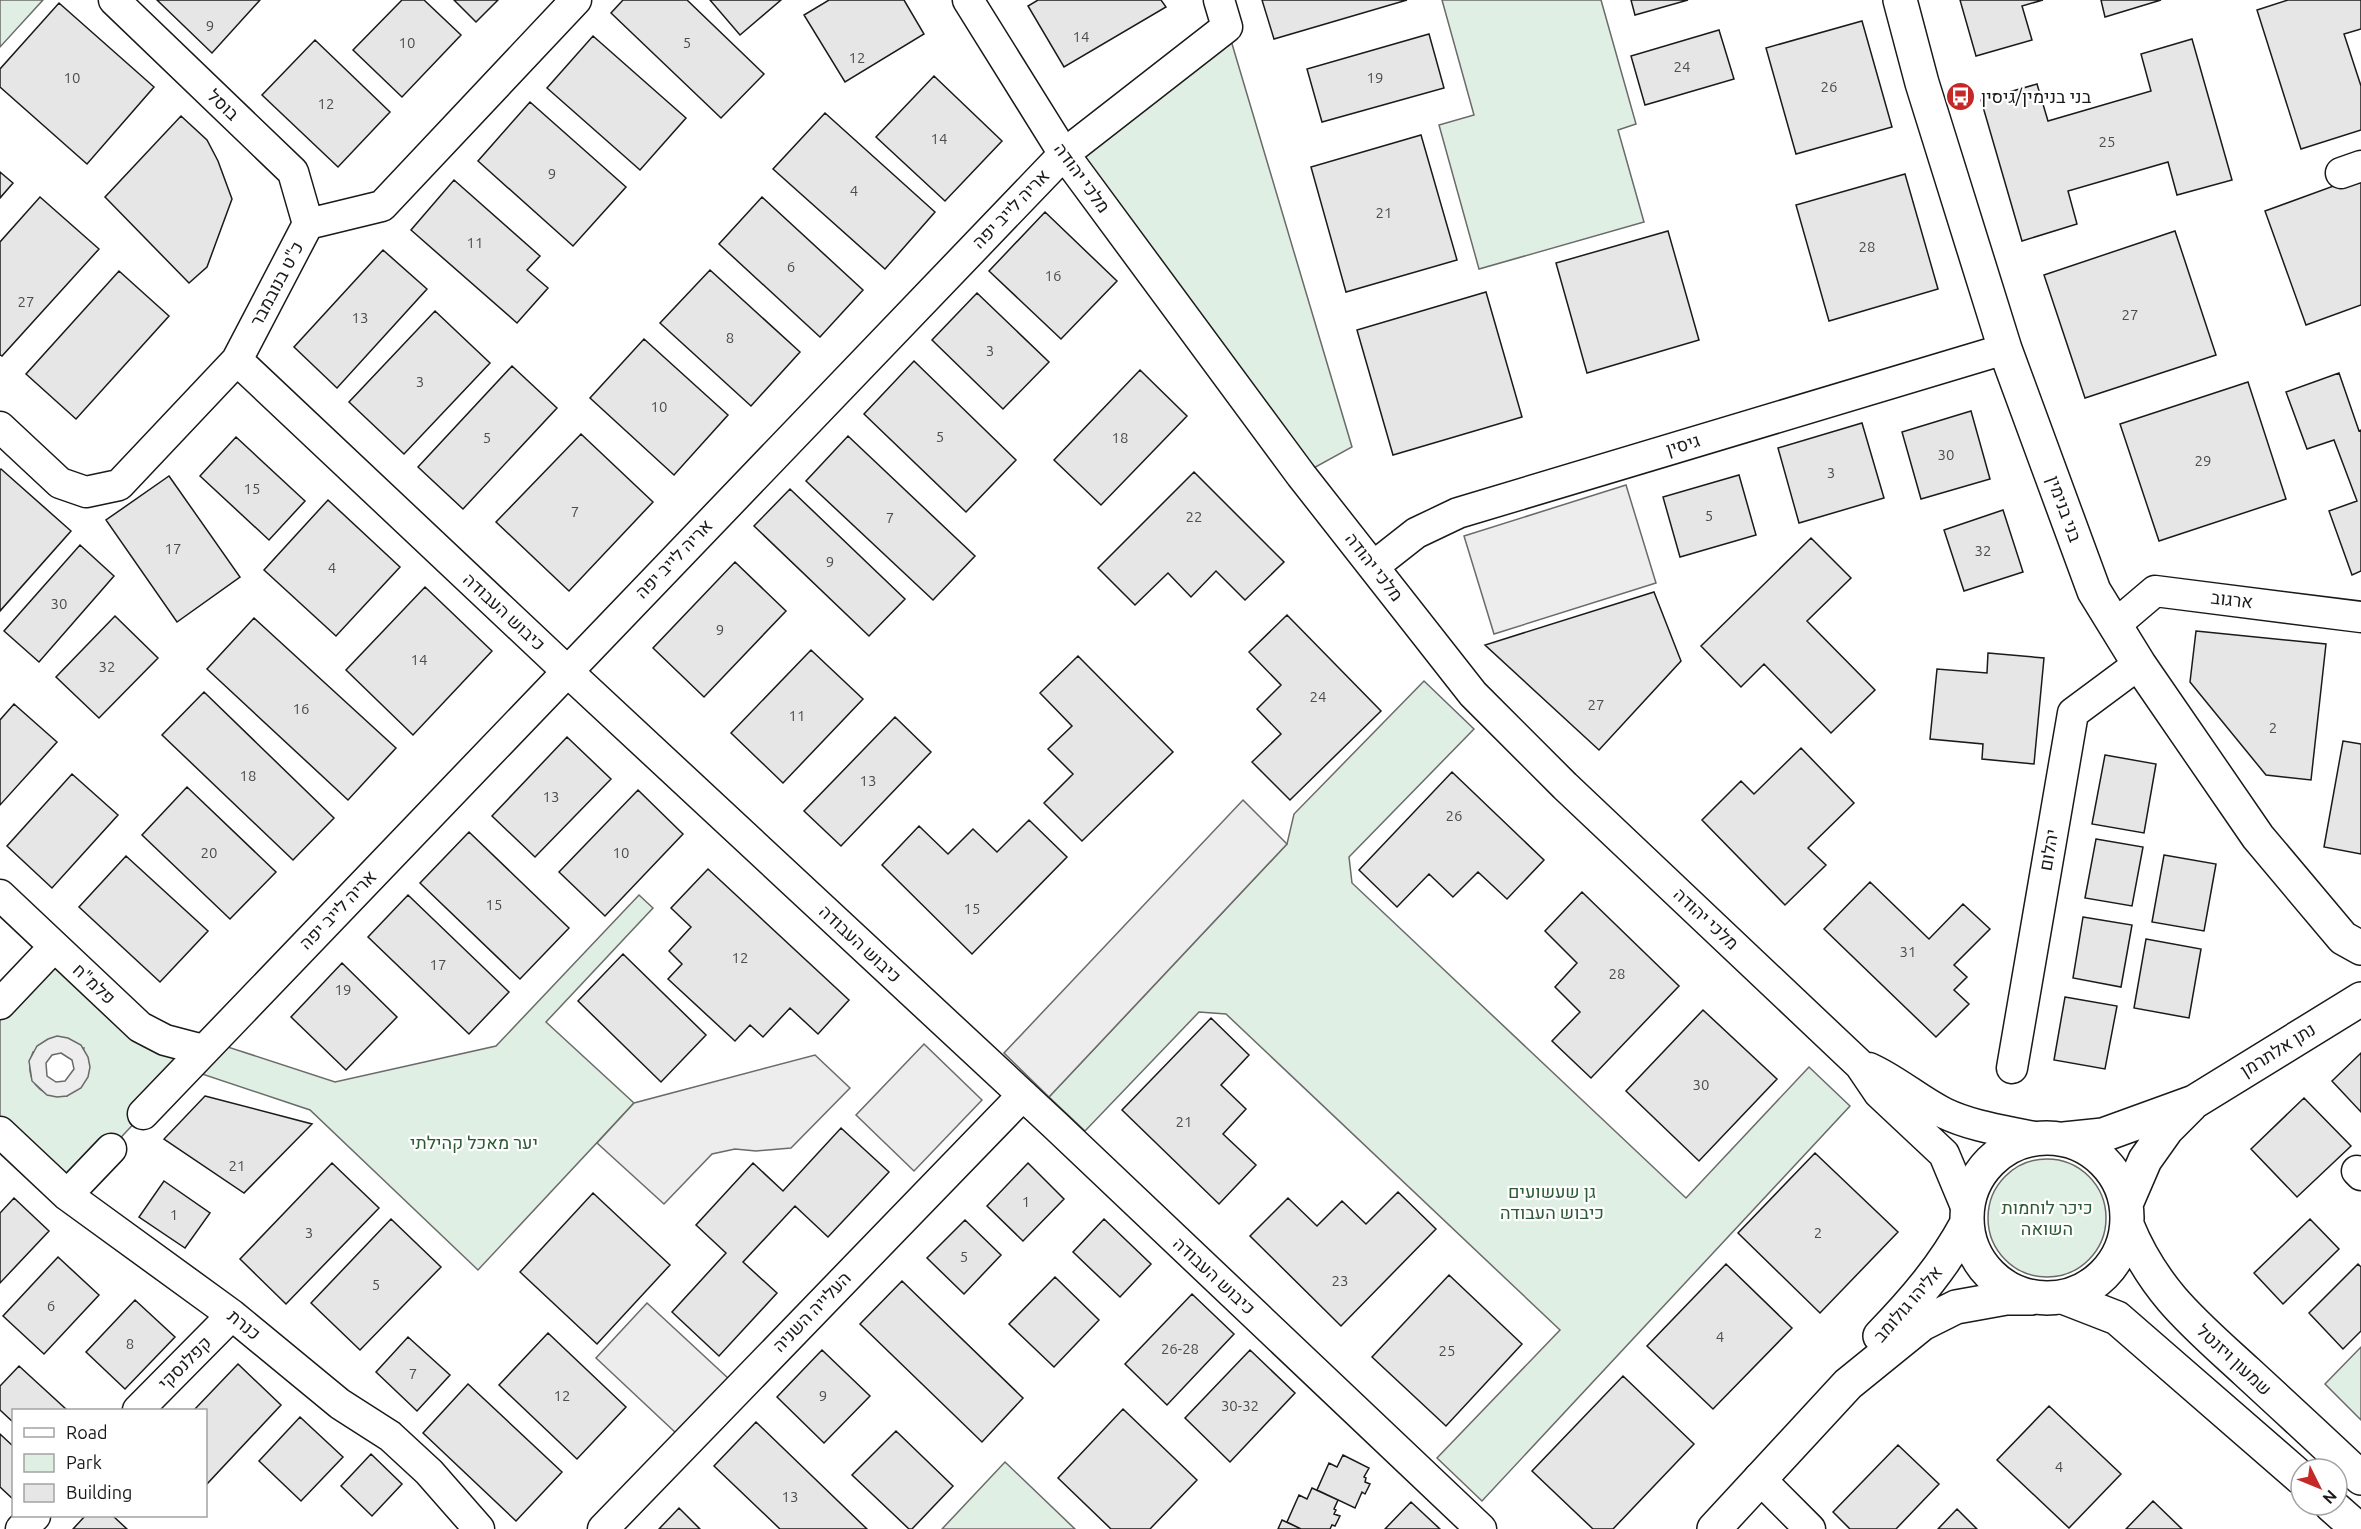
<svg xmlns="http://www.w3.org/2000/svg" width="2361" height="1529" font-family="Ubuntu,Heebo,sans-serif">
<rect width="100%" height="100%" fill="#fff"/>
<!-- green -->
<path fill="#e0efe3" stroke="#6a6a6a" stroke-width="1.5" fill-rule="evenodd" d="M0,0H43L0,47Z
M1442,0H1601L1636,124L1618,130L1644,222L1479,269L1439,125L1474,115Z
M1227,27L1352,447L1301,475L1064,154Z
M1424,681L1474,729L1349,857L1352,883L1686,1198L1809,1067L1850,1106L1482,1501L1437,1458L1560,1330L1226,1014L1199,1012L1085,1131L1049,1097L1287,844L1294,814Z
M639,895L653,908L546,1022L634,1103L478,1270L310,1110L202,1074L228,1047L335,1082L496,1046Z
M54,947L185,1069L67,1195L0,1132V1005ZM84,1048L67,1096C39,1099 23,1078 33,1052Z
M1988 1218a59 59 0 1 1 118 0a59 59 0 1 1-118 0Z
M2361,1347V1420L2325,1384Z
M1005,1462L1075,1529H942Z"/>
<!-- parking -->
<path fill="#ededed" stroke="#6a6a6a" stroke-width="1.5" fill-rule="evenodd" d="M1626,485L1656,583L1494,634L1464,536Z
M1243,800L1287,844L1049,1097L1004,1053Z
M57,1036L68,1038L81,1045L88,1057L90,1067L88,1077L81,1088L67,1096L57,1097L47,1095L32,1081L29,1061L37,1046L48,1039ZM61,1053L72,1060L74,1069L65,1081L56,1082L47,1076L46,1063L52,1055Z
M924,1044L982,1100L914,1171L856,1115Z
M815,1055L850,1088L791,1148L756,1151L735,1149L712,1154L664,1204L597,1143L634,1103Z
M647,1303L729,1379L677,1434L596,1358Z"/>
<!-- building -->
<path fill="#e6e6e6" stroke="#1a1a1a" stroke-width="1.5" d="M157,0H260L212,53Z
M402,0H424L461,35L402,97L353,50Z
M454,0H498L476,22Z
M623,0H687L764,74L721,118L611,13Z
M710,0H781L740,35Z
M829,0H904L924,34L845,82L804,15Z
M1038,0H1161L1166,7L1064,67L1028,6Z
M1262,0H1407L1274,39Z
M1631,0H1688L1635,15Z
M1960,0H2043L2022,6L2032,40L1976,56Z
M2101,0H2161L2105,17Z
M2288,0H2361V29L2344,34L2361,86V130L2301,149L2257,10Z
M59,3L154,87L87,164L0,87V69Z
M1862,21L1892,127L1796,154L1766,48Z
M1719,30L1734,79L1645,105L1631,56Z
M1429,34L1444,88L1322,122L1307,69Z
M593,36L686,118L640,170L547,88Z
M2192,39L2232,180L2177,195L2168,162L2068,191L2077,224L2022,241L1981,100L2037,84L2048,121L2151,91L2141,54Z
M315,40L390,112L338,167L262,95Z
M934,76L1002,141L945,201L876,137Z
M530,102L626,187L573,246L478,161Z
M825,113L935,212L885,269L773,169Z
M181,116L207,140L218,161L232,199L207,267L189,283L105,197Z
M1421,135L1457,260L1346,292L1311,167Z
M0,172L13,183L0,198Z
M1905,174L1938,289L1829,321L1796,205Z
M2361,176V305L2306,325L2265,211Z
M454,180L540,256L527,270L548,288L517,323L411,230Z
M40,197L99,249L2,356L0,355V242Z
M762,197L863,290L820,337L719,244Z
M1045,212L1117,281L1061,339L989,271Z
M1668,231L1699,340L1587,373L1556,263Z
M2175,231L2216,355L2085,398L2044,275Z
M383,250L427,289L337,388L294,347Z
M710,270L800,352L751,406L660,323Z
M119,271L169,316L76,419L26,374Z
M1486,292L1522,417L1393,455L1357,330Z
M977,293L1049,362L1003,409L932,340Z
M435,311L490,363L404,454L349,402Z
M644,339L728,415L674,475L590,398Z
M914,361L1016,460L966,512L864,414Z
M512,366L557,408L463,509L418,467Z
M1140,370L1187,416L1101,505L1054,460Z
M2339,373L2359,431L2361,430V571L2352,575L2329,511L2357,501L2334,440L2307,449L2286,392Z
M2248,382L2286,499L2159,541L2120,424Z
M1971,411L1990,479L1921,499L1902,432Z
M1862,423L1884,498L1799,523L1778,448Z
M581,434L653,502L569,591L496,522Z
M848,436L975,556L933,600L806,481Z
M236,437L305,501L269,540L200,476Z
M1,469L71,531L0,611V470Z
M1194,472L1284,562L1245,600L1216,571L1191,597L1168,573L1135,605L1098,568Z
M1739,475L1756,535L1680,557L1663,497Z
M169,476L240,577L177,622L106,520Z
M790,489L905,599L869,636L754,526Z
M328,500L400,567L336,636L264,570Z
M2003,510L2023,572L1964,591L1944,530Z
M1811,538L1851,578L1807,621L1875,690L1831,733L1764,664L1741,687L1701,646Z
M80,545L114,576L39,662L4,631Z
M735,562L786,611L704,697L653,648Z
M425,587L492,651L413,735L346,670Z
M1654,592L1681,661L1599,750L1485,645Z
M1287,615L1381,711L1290,800L1252,762L1281,734L1257,709L1281,685L1249,652Z
M115,616L158,658L99,718L56,677Z
M254,618L396,748L348,800L207,669Z
M2196,631L2326,644L2311,780L2266,775L2190,682Z
M811,650L863,699L783,783L731,733Z
M1988,653L2044,658L2034,764L1982,759L1983,744L1930,739L1937,669L1987,673Z
M1078,656L1173,752L1082,841L1044,803L1073,774L1048,749L1072,726L1040,693Z
M204,692L334,818L293,860L162,735Z
M14,704L57,742L0,805V720Z
M895,717L931,752L841,846L804,811Z
M567,737L611,779L535,857L492,816Z
M2343,741L2361,744V854L2324,847Z
M1801,748L1854,803L1808,848L1826,865L1785,905L1702,820L1741,781L1754,794Z
M2105,755L2156,764L2144,833L2092,824Z
M1452,772L1544,860L1507,899L1478,872L1453,897L1429,874L1397,907L1359,870Z
M72,774L118,815L52,888L7,846Z
M187,787L276,872L230,919L142,835Z
M638,790L683,834L605,916L559,872Z
M1029,820L1067,857L972,954L882,865L919,826L948,854L973,829L997,852Z
M469,832L569,928L520,979L420,883Z
M2096,839L2143,847L2132,906L2085,898Z
M2164,855L2216,864L2204,931L2152,922Z
M126,856L208,931L160,982L79,907Z
M708,869L849,1000L818,1034L790,1008L763,1037L750,1025L735,1041L668,979L682,964L669,951L691,927L671,908Z
M1870,882L1929,939L1963,904L1990,929L1954,965L1967,977L1954,990L1969,1004L1936,1037L1824,929Z
M1582,892L1679,986L1591,1078L1552,1041L1580,1012L1555,987L1577,963L1545,931Z
M408,895L509,992L469,1034L368,937Z
M2083,917L2132,925L2121,987L2073,978Z
M2146,939L2201,949L2189,1018L2134,1008Z
M623,954L706,1035L661,1082L578,1001Z
M342,963L397,1017L346,1070L291,1017Z
M2065,997L2117,1006L2105,1069L2054,1060Z
M1703,1010L1777,1079L1699,1161L1626,1091Z
M1211,1018L1249,1055L1221,1085L1246,1109L1223,1134L1256,1165L1219,1204L1122,1110Z
M2361,1053V1112L2332,1081Z
M205,1096L312,1124L244,1193L164,1139Z
M2304,1098L2351,1146L2297,1197L2251,1149Z
M841,1128L889,1172L828,1237L795,1206L743,1262L777,1293L719,1356L672,1312L726,1253L696,1225L753,1163L783,1191Z
M1815,1153L1898,1232L1820,1313L1738,1233Z
M332,1163L379,1208L286,1304L240,1259Z
M1028,1163L1064,1199L1023,1241L987,1206Z
M164,1181L210,1213L185,1248L139,1217Z
M1398,1192L1436,1229L1341,1326L1250,1236L1288,1198L1317,1226L1342,1201L1366,1224Z
M593,1193L670,1265L597,1344L520,1272Z
M14,1198L49,1231L0,1283V1213Z
M391,1219L441,1267L360,1350L311,1303Z
M1104,1219L1151,1264L1120,1297L1073,1252Z
M2310,1219L2339,1249L2283,1304L2254,1273Z
M965,1220L1001,1255L964,1294L927,1258Z
M58,1257L99,1295L44,1354L3,1316Z
M1726,1264L1792,1328L1713,1409L1647,1346Z
M2358,1264L2361,1267V1331L2343,1349L2309,1313Z
M1449,1275L1522,1344L1446,1426L1372,1357Z
M1055,1277L1099,1320L1054,1367L1009,1324Z
M902,1281L1023,1398L982,1442L860,1324Z
M1192,1294L1234,1334L1167,1405L1125,1364Z
M135,1300L175,1337L125,1389L86,1352Z
M548,1333L626,1407L577,1459L499,1385Z
M408,1337L450,1375L417,1411L376,1372Z
M822,1350L870,1396L824,1443L777,1397Z
M1250,1350L1295,1393L1230,1462L1185,1418Z
M238,1364L281,1405L206,1485V1410H194Z
M19,1366L67,1410H14V1423L0,1410V1386Z
M1623,1376L1694,1444L1613,1529H1593L1532,1471Z
M468,1384L562,1472L516,1521L423,1433Z
M2049,1406L2121,1474L2069,1528L1997,1460Z
M1123,1409L1197,1480L1150,1529H1111L1058,1478Z
M300,1417L343,1457L301,1501L259,1461Z
M756,1422L867,1529H780L714,1466Z
M896,1431L953,1486L912,1529H909L852,1475Z
M0,1434L14,1447V1500L0,1487Z
M1898,1445L1939,1484L1896,1529H1850L1833,1512Z
M371,1454L402,1484L372,1516L341,1486Z
M1343,1455L1369,1468L1364,1477L1366,1478L1365,1482L1370,1484L1365,1494L1362,1492L1355,1508L1317,1490L1329,1463L1337,1467Z
M1312,1488L1338,1500L1334,1509L1336,1510L1334,1514L1340,1516L1335,1526L1332,1525L1330,1529H1301L1287,1522L1299,1495L1307,1499Z
M2153,1501L2182,1529H2126Z
M1411,1502L1440,1529H1385Z
M679,1508L700,1529H659Z
M1957,1509L1977,1529H1938Z
M85,1516H113L127,1529H73Z
M1282,1520L1301,1529H1278Z"/>
<g fill="none" stroke-linecap="round" stroke-linejoin="round">
<defs>
<path id="street" d="M114,0L293,172L308,224
M968,0L1064,154L1301,475L1473,694L1565,786L1860,1065L1879,1093L1944,1154L1967,1209
M2341,173L2361,166
M237,360L567,671L1055,1125L1481,1529
M0,427L60,483L86,492L119,485L237,360L308,224L382,206L576,0
M1374,566L1416,533L1458,513L2005,349
M2115,625L2155,591L2361,617
M0,895L140,1027L165,1040L203,1050
M0,1004L54,947
M1869,1068C1896,1080 1918,1100 1944,1113C1973,1127 2007,1131 2038,1138
M2012,1068L2073,713L2139,664
M143,1114L1064,154L1227,27L1219,0
M0,1132L67,1195L232,1315L340,1404L390,1436L429,1472L479,1529
M2357,1171L2361,1175
M67,1195L111,1149
M138,1410L232,1315
M1759,1478L1810,1529
M21,1529L35,1516
M603,1529L1023,1095"/>
<path id="secondary" d="M1900,0L1922,83L2005,349L2094,591L2139,664L2258,837L2343,938L2361,948
M1967 1218a80 80 0 1 1 160 0a80 80 0 1 1-160 0Z
M2064,1139L2103,1135L2194,1102L2361,999
M2126,1204L2145,1160L2167,1129L2191,1105
M2127,1225C2154,1292 2196,1325 2247,1372C2285,1407 2323,1442 2361,1478
M2063,1297L2117,1318L2301,1478
M1880,1336C1914,1301 1944,1266 1967,1223
M2331,1505L2358,1529
M1714,1529L1848,1384L1922,1324L1956,1307L2006,1298H2031"/>
</defs>
<!-- street casing -->
<use href="#street" stroke="#1a1a1a" stroke-width="33"/>
<!-- secondary casing -->
<use href="#secondary" stroke="#1a1a1a" stroke-width="36"/>
<!-- street -->
<use href="#street" stroke="#fff" stroke-width="30"/>
<!-- secondary -->
<use href="#secondary" stroke="#fff" stroke-width="33"/>
</g>
<!-- icons -->
<defs>
<symbol id="bus-disc" viewBox="-11 -11 22 22"><circle r="9.5" fill="#c62828" stroke="#fff"/><path d="M-5-6H5V4H4V6H2V4H-2V6H-4V4H-5ZM-3.5-4V0h7V-4ZM-3.5 1.2v1.5H-2V1.2ZM2 1.2v1.5H3.5V1.2Z" fill="#fff"/></symbol>
</defs>
<g fill-rule="evenodd">
<use href="#bus-disc" x="1944" y="80" width="33" height="33"/>
</g>
<g text-anchor="middle" stroke-width="4.5" stroke-linejoin="round" paint-order="stroke">
<!-- number labels -->
<g font-size="15" fill="#4d4d4d">
<text x="210" y="31">9</text>
<text x="1081" y="42">14</text>
<text x="407" y="48">10</text>
<text x="687" y="48">5</text>
<text x="857" y="63">12</text>
<text x="1682" y="72">24</text>
<text x="72" y="83">10</text>
<text x="1375" y="83">19</text>
<text x="1829" y="92">26</text>
<text x="326" y="109">12</text>
<text x="939" y="144">14</text>
<text x="2107" y="147">25</text>
<text x="552" y="179">9</text>
<text x="854" y="196">4</text>
<text x="1384" y="218">21</text>
<text x="475" y="248">11</text>
<text x="1867" y="252">28</text>
<text x="791" y="272">6</text>
<text x="1053" y="281">16</text>
<text x="26" y="307">27</text>
<text x="2130" y="320">27</text>
<text x="360" y="323">13</text>
<text x="730" y="343">8</text>
<text x="990" y="356">3</text>
<text x="420" y="387">3</text>
<text x="659" y="412">10</text>
<text x="940" y="442">5</text>
<text x="487" y="443">5</text>
<text x="1120" y="443">18</text>
<text x="1946" y="460">30</text>
<text x="2203" y="466">29</text>
<text x="1831" y="478">3</text>
<text x="252" y="494">15</text>
<text x="575" y="517">7</text>
<text x="1709" y="521">5</text>
<text x="1194" y="522">22</text>
<text x="890" y="523">7</text>
<text x="173" y="554">17</text>
<text x="1983" y="556">32</text>
<text x="830" y="567">9</text>
<text x="332" y="573">4</text>
<text x="59" y="609">30</text>
<text x="720" y="635">9</text>
<text x="419" y="665">14</text>
<text x="107" y="672">32</text>
<text x="1318" y="702">24</text>
<text x="1596" y="710">27</text>
<text x="301" y="714">16</text>
<text x="797" y="721">11</text>
<text x="2273" y="733">2</text>
<text x="248" y="781">18</text>
<text x="868" y="786">13</text>
<text x="551" y="802">13</text>
<text x="1454" y="821">26</text>
<text x="209" y="858">20</text>
<text x="621" y="858">10</text>
<text x="494" y="910">15</text>
<text x="972" y="914">15</text>
<text x="1908" y="957">31</text>
<text x="740" y="963">12</text>
<text x="438" y="970">17</text>
<text x="1617" y="979">28</text>
<text x="343" y="995">19</text>
<text x="1701" y="1090">30</text>
<text x="1184" y="1127">21</text>
<text x="237" y="1171">21</text>
<text x="1026" y="1207">1</text>
<text x="174" y="1220">1</text>
<text x="309" y="1238">3</text>
<text x="1818" y="1238">2</text>
<text x="964" y="1262">5</text>
<text x="1340" y="1286">23</text>
<text x="376" y="1290">5</text>
<text x="51" y="1311">6</text>
<text x="1720" y="1342">4</text>
<text x="130" y="1349">8</text>
<text x="1180" y="1354">26-28</text>
<text x="1447" y="1356">25</text>
<text x="413" y="1379">7</text>
<text x="562" y="1401">12</text>
<text x="823" y="1401">9</text>
<text x="1240" y="1411">30-32</text>
<text x="2059" y="1472">4</text>
<text x="790" y="1502">13</text>
</g>
<!-- poi labels -->
<g font-size="18" fill="#1a1a1a" stroke="#fff" text-anchor="start">
<text x="1981" y="103">בני בנימין/גיסין</text>
</g>
<!-- street labels -->
<g font-size="18" fill="#1a1a1a" stroke="#fff">
<text transform="translate(223 105) rotate(44)" y="6">בוסל</text>
<text transform="translate(1082 178) rotate(54)" y="6">מלכי יהודה</text>
<text transform="translate(1011 209) rotate(-46)" y="6">אריה לייב יפה</text>
<text transform="translate(277 284) rotate(-62)" y="6">כ"ט בנובמבר</text>
<text transform="translate(1683 445) rotate(-17)" y="6">גיסין</text>
<text transform="translate(2064 509) rotate(70)" y="6">בני בנימין</text>
<text transform="translate(674 559) rotate(-46)" y="6">אריה לייב יפה</text>
<text transform="translate(1374 567) rotate(52)" y="6">מלכי יהודה</text>
<text transform="translate(2232 600) rotate(7)" y="6">ארגוב</text>
<text transform="translate(504 612) rotate(43)" y="6">כיבוש העבודה</text>
<text transform="translate(2049 850) rotate(-80)" y="6">יהלום</text>
<text transform="translate(338 910) rotate(-46)" y="6">אריה לייב יפה</text>
<text transform="translate(1706 919) rotate(43)" y="6">מלכי יהודה</text>
<text transform="translate(860 944) rotate(43)" y="6">כיבוש העבודה</text>
<text transform="translate(94 984) rotate(43)" y="6">פלמ"ח</text>
<text transform="translate(2278 1050) rotate(-32)" y="6">נתן אלתרמן</text>
<text transform="translate(1214 1276) rotate(43)" y="6">כיבוש העבודה</text>
<text transform="translate(1908 1304) rotate(-49)" y="6">אליהו גולומב</text>
<text transform="translate(812 1312) rotate(-46)" y="6">העלייה השניה</text>
<text transform="translate(244 1325) rotate(39)" y="6">כנרת</text>
<text transform="translate(2234 1360) rotate(43)" y="6">שמעון ויזנטל</text>
<text transform="translate(185 1363) rotate(-45)" y="6">קפלנסקי</text>
</g>
<!-- park labels -->
<g font-size="18" fill="#2b5a34" stroke="#fff">
<text x="474" y="1149">יער מאכל קהילתי</text>
<text x="1552" y="1198">גן שעשועים<tspan x="1552" dy="21">כיבוש העבודה</tspan></text>
<text x="2047" y="1214">כיכר לוחמות<tspan x="2047" dy="21">השואה</tspan></text>
</g>
</g>
<!-- legend -->
<rect x="12" y="1409" width="195" height="108" fill="#ffffff" stroke="#a3a3a3" stroke-width="1.5"/>
<rect x="24" y="1428" width="30" height="9" fill="#ffffff" stroke="#a3a3a3" stroke-width="1.5"/>
<text x="66" y="1439" font-size="18" fill="#1a1a1a">Road</text>
<rect x="24" y="1454" width="30" height="18" fill="#e0efe3" stroke="#a3a3a3" stroke-width="1.5"/>
<text x="66" y="1469" font-size="18" fill="#1a1a1a">Park</text>
<rect x="24" y="1484" width="30" height="18" fill="#e6e6e6" stroke="#a3a3a3" stroke-width="1.5"/>
<text x="66" y="1499" font-size="18" fill="#1a1a1a">Building</text>
<!-- north arrow -->
<g transform="translate(2319 1487) rotate(133)"><circle r="28" fill="#ffffff" stroke="#a3a3a3" stroke-width="1.5"/>
<path d="M0-4.5L10 22L0 15L-10 22Z" fill="#c62828"/>
<text y="-9" font-size="16" font-weight="bold" text-anchor="middle" fill="#1a1a1a">N</text>
</g>
</svg>
